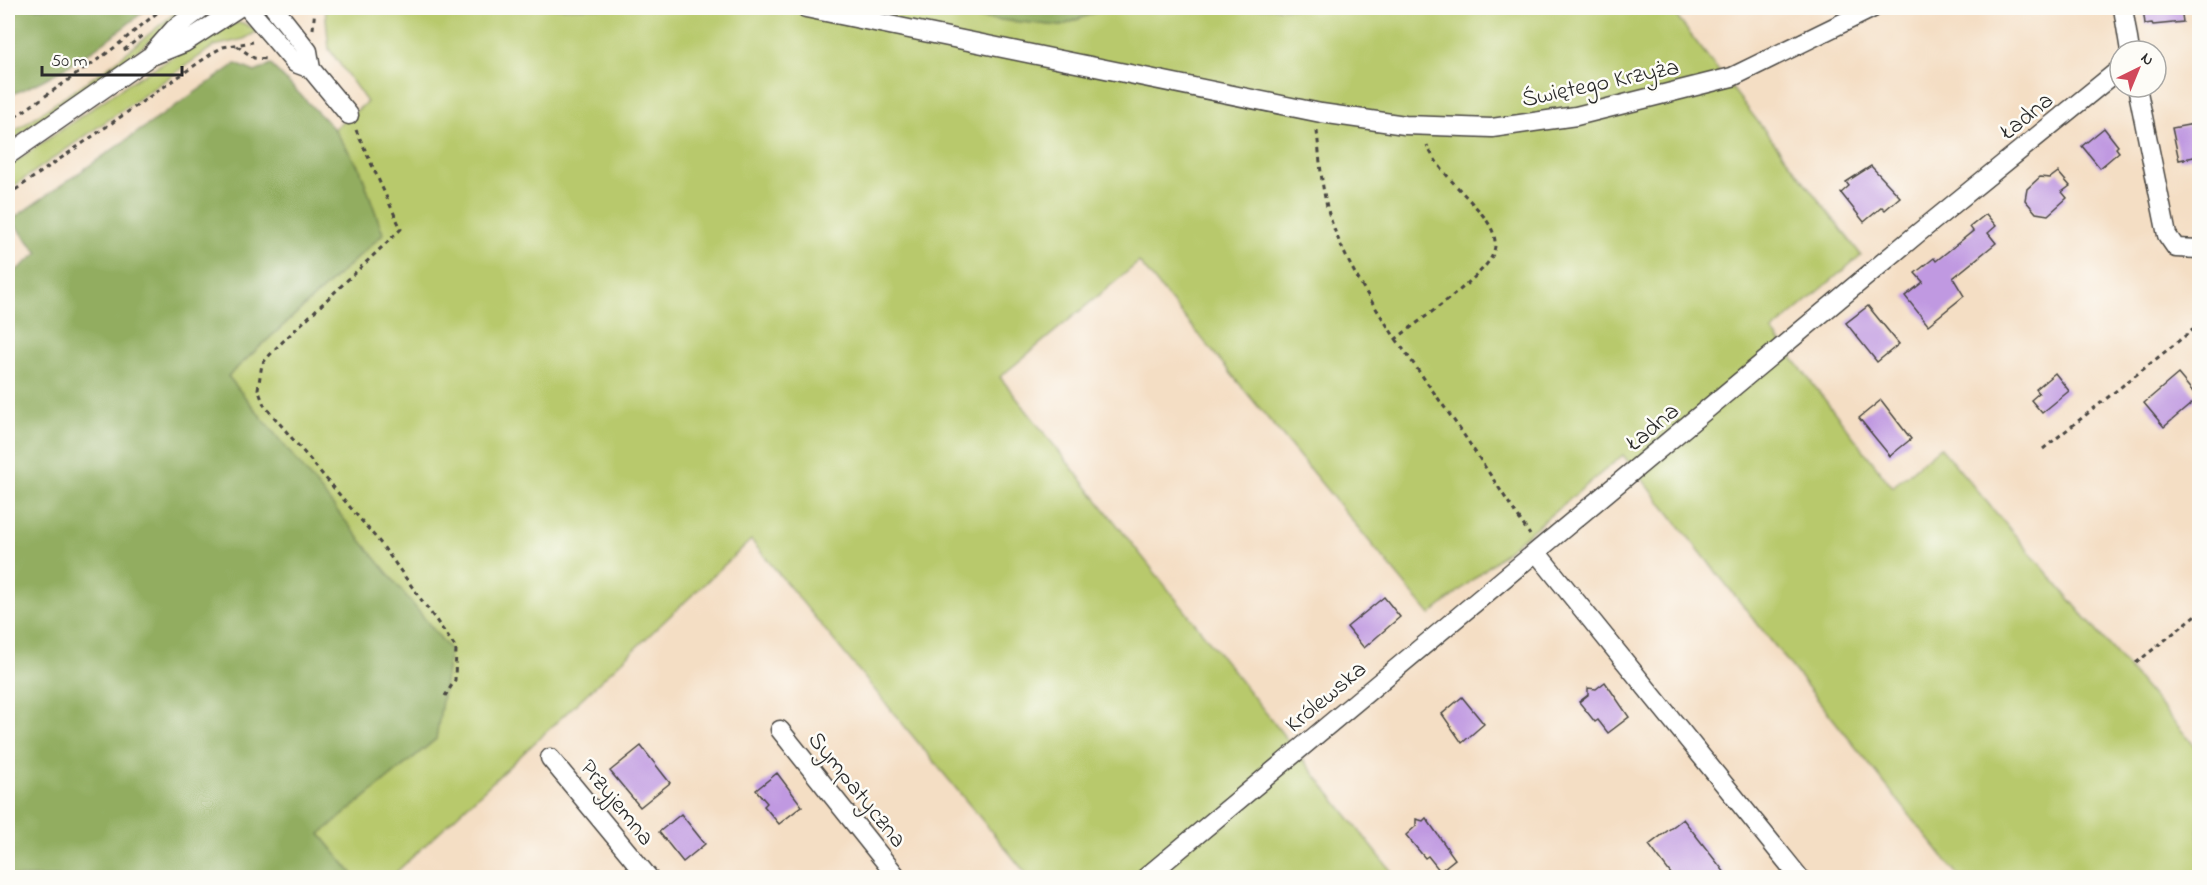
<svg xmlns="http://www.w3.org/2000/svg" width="2207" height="885" font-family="'Indie Flower',sans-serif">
<rect width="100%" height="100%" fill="#fdfcf7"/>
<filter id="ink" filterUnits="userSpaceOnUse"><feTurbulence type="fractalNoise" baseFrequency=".0167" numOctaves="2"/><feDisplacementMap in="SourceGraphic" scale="12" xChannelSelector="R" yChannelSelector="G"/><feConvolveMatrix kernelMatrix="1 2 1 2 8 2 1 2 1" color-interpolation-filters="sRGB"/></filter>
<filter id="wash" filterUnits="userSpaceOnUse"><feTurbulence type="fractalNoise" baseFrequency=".008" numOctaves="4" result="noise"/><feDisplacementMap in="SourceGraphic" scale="24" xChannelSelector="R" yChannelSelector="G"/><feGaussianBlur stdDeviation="1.35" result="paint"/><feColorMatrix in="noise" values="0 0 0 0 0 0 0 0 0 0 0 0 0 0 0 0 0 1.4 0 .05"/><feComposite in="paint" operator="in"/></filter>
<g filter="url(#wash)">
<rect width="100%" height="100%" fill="#f4dec4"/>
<!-- green -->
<path fill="#b8c96c" stroke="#727a4c" stroke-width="1.5" d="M181,8H191L114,69L8,143V136L114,63Z
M325,8H446L458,10L486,8H905L912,11L1061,26L1106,8H1670L1861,255L1772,331L1892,487L1940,447L2199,751V877H1959L1623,455L1430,615L1139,262L1000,377L1396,877H1029L751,540L391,877H355L320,834L436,739L228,376L383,234L360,169L334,129L367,102L329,49Z
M243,23L258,31L244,39L214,46L8,190V167L129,83L229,24Z"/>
<!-- forest -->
<path fill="#92ad60" stroke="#5e6c46" stroke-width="1.5" d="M8,8H148C105,43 60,76 8,96Z
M905,8H1106L1061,26L912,11Z
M236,64L255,72L271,65L334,129L360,169L383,234L228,376L450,650L436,739L320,834L355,877H8V277L38,253L11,220Z"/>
<g id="blocks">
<!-- building -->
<path fill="#c099e1" d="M2143,8H2181L2183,22L2153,25L2152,23L2145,24Z
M2194,124L2199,156L2179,160L2172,128Z
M2104,128L2118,146L2116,148L2119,152L2100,168L2082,146Z
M1871,166L1900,197L1885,210L1882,207L1864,222L1841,193L1849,186L1846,182Z
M2058,172L2070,186L2062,192L2067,198L2048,215L2036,213L2025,200L2027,189L2040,177L2050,178Z
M1986,214L1996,226L1988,233L1996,243L1953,278L1964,296L1928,325L1905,296L1923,282L1915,273L1934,258L1936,261L1973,231L1970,227Z
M1868,306L1899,344L1877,362L1846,323Z
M2055,373L2069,391L2042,413L2031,400L2039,393L2036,389Z
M2178,374L2198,398L2164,427L2144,403Z
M1881,400L1911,439L1890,456L1859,418Z
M1384,597L1400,617L1364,648L1347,627Z
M1605,682L1629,717L1608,733L1598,720L1595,722L1579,702L1588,695V688L1596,689Z
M1462,697L1484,724L1462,743L1442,714Z
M641,746L670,783L640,807L610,771Z
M777,773L802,806L779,824L764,806L767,803L756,790Z
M681,814L705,844L683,862L659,832Z
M1426,818L1455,859L1440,871L1428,856L1425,858L1406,835L1416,826V819L1423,821Z
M1683,819L1729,878H1674L1649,845Z"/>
</g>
</g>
<g filter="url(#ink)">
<use href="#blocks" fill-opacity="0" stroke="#494642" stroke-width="1.5"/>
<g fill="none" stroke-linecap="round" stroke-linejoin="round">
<defs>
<path id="minor" d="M248,8L295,63L311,69L349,115
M274,8L308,51L311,69
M806,8L1321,113L1405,125L1492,128L1576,116L1732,77L1873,8
M2123,8L2130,51
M153,53L174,29L202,8
M2137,87L2167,235L2176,248L2200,249
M8,155L149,57L184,43L238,8
M1537,553L1800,878
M780,730L898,878
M550,758L649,878
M1145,878L1917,234L2120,69"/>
</defs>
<!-- minor casing -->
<use href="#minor" stroke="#494642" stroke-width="21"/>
<!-- path -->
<path stroke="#494642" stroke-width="3" stroke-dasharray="4.5 4.5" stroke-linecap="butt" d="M446,8L458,10L486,8
M313,29L315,8
M237,46L254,58L267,59
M124,50L144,34
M8,122L110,51L163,8
M356,130L401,229L275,349L262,364L258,389L264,405L382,545L456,648L455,680L445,696
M1317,131C1320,160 1321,189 1330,217C1344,261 1371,301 1396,339C1418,321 1484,277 1493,254C1499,239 1491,225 1481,213C1463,192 1438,170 1427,145
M8,195L214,52L223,47L253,42
M1396,339L1462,432L1530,535
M2043,449L2200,324
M2136,663L2200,612"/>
<!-- minor -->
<use href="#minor" stroke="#fff" stroke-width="18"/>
</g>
</g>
<g text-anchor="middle" stroke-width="5" stroke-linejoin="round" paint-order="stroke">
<!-- street labels -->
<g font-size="24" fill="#2b2b2b" stroke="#fdfcf7">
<text transform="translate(1600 82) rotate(-12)" y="8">Świętego Krzyża</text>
<text transform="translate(2026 115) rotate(-39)" y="8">Ładna</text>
<text transform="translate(1652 426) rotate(-40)" y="8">Ładna</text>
<text transform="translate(1325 696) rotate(-40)" y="8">Królewska</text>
<text transform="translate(858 789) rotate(51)" y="8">Sympatyczna</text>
<text transform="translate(618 802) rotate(51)" y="8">Przyjemna</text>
</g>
</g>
<!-- margin -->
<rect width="2207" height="885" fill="none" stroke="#fdfcf7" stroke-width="30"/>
<!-- north arrow -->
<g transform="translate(2138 69) rotate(43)"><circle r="28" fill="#fdfcf7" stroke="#a9a8a5" stroke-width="1.5"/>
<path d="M0-4.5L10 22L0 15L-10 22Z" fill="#d1495b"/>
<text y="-9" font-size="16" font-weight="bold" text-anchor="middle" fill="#2b2b2b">N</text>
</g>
<!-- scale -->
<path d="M42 66v9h140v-9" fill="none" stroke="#2b2b2b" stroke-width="3"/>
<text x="51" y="66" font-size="18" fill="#2b2b2b" stroke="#fdfcf7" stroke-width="4.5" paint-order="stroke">50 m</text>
</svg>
